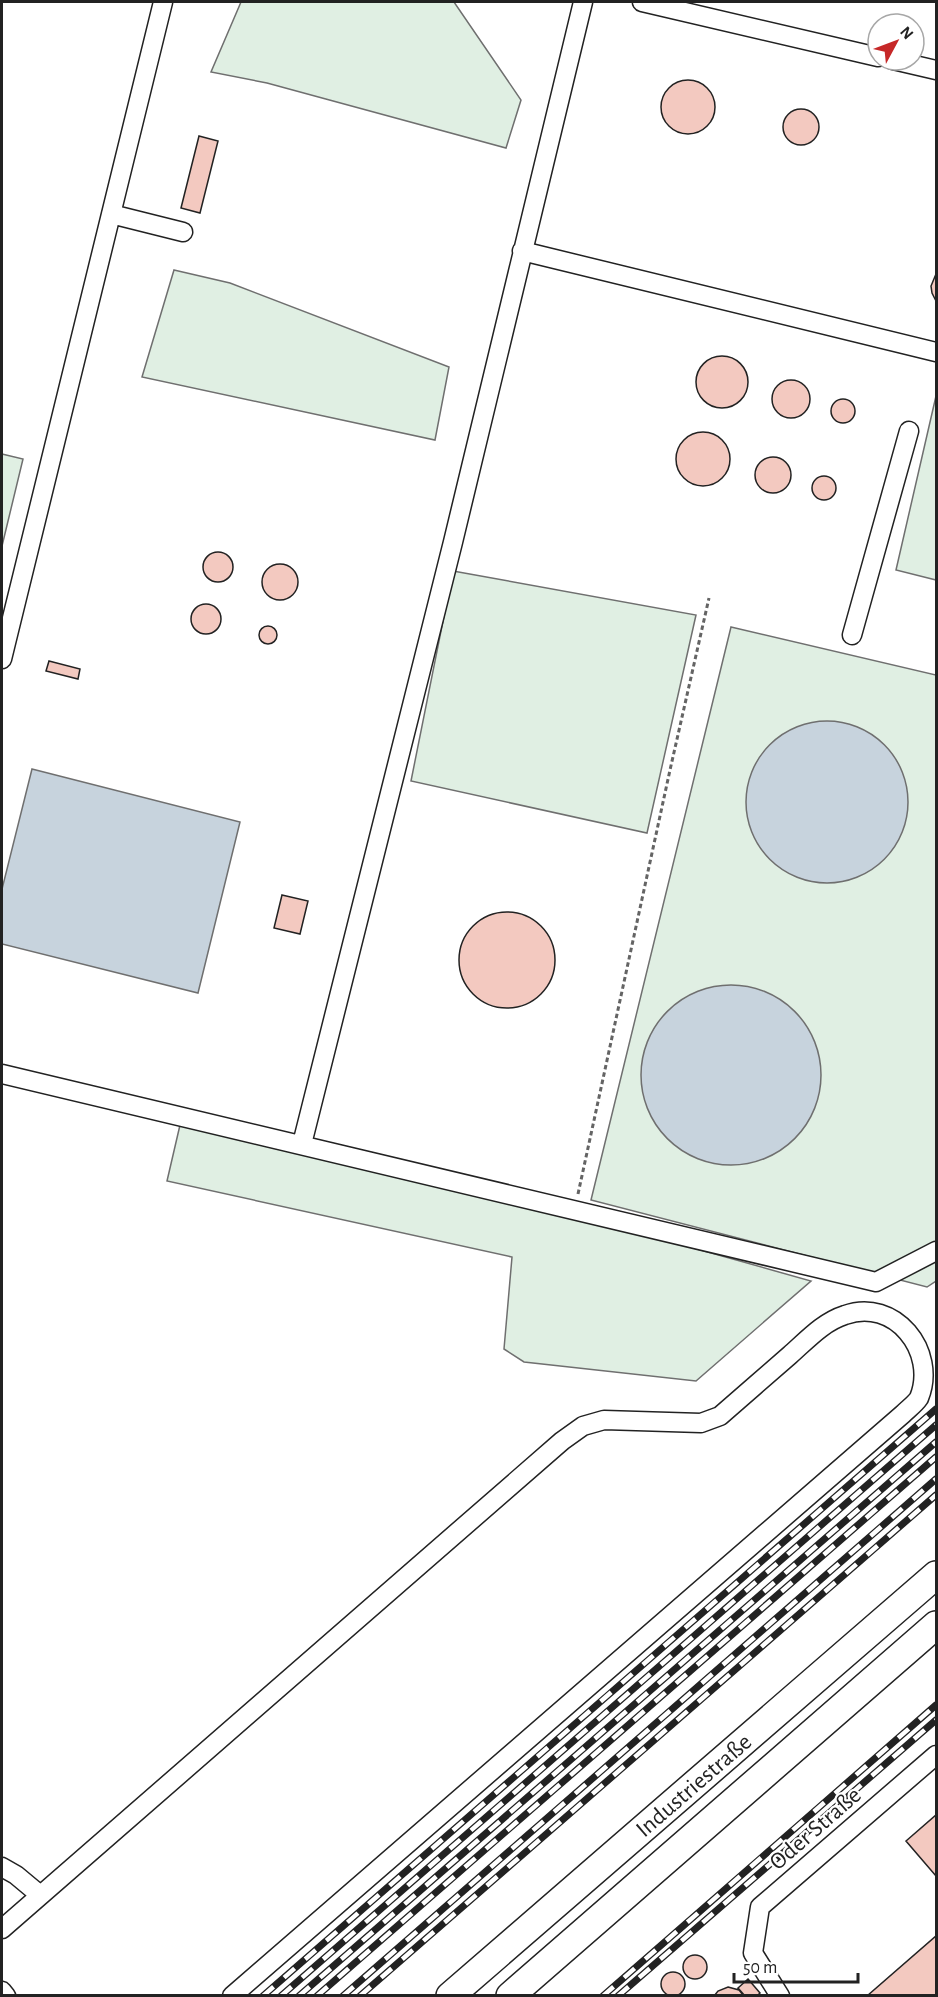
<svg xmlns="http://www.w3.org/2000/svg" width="938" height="1997" font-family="'Alegreya Sans',sans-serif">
<rect width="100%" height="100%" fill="#fff"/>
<!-- green -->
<path fill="#e0efe3" stroke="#6f6f6f" stroke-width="1.5" d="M241,2H454L521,100L506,148L267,83L211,72Z
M174,270L230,283L449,367L435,440L142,377Z
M936,396V580L896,570Z
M2,454L23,459L2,546Z
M453,571L696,615L647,833L411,781Z
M731,627L936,675V1281L927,1287L591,1200Z
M180,1125L636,1232L811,1281L696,1381L524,1362L504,1349L512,1257L167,1181Z"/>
<!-- water -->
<path fill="#c7d3dd" stroke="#6f6f6f" stroke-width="1.5" d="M746 802a81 81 0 1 1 162 0a81 81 0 1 1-162 0Z
M32,769L240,822L198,993L2,944V889Z
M641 1075a90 90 0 1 1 180 0a90 90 0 1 1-180 0Z"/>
<!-- building -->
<path fill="#f3c9c0" stroke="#222" stroke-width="1.5" d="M661 107a27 27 0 1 1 54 0a27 27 0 1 1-54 0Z
M783 127a18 18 0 1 1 36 0a18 18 0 1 1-36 0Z
M199,136L218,141L200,213L181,208Z
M936,274V301L932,293L931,286Z
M696 382a26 26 0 1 1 52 0a26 26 0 1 1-52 0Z
M772 399a19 19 0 1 1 38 0a19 19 0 1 1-38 0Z
M831 411a12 12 0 1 1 24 0a12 12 0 1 1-24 0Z
M676 459a27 27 0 1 1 54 0a27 27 0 1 1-54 0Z
M755 475a18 18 0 1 1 36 0a18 18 0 1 1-36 0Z
M812 488a12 12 0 1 1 24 0a12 12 0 1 1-24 0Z
M203 567a15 15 0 1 1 30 0a15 15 0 1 1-30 0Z
M262 582a18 18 0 1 1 36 0a18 18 0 1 1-36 0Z
M191 619a15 15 0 1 1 30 0a15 15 0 1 1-30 0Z
M259 635a9 9 0 1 1 18 0a9 9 0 1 1-18 0Z
M49,661L80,669L78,679L46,671Z
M282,895L308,901L300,934L274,928Z
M459 960a48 48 0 1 1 96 0a48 48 0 1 1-96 0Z
M936,1815V1876L906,1841Z
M936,1936V1996H867Z
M683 1967a12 12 0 1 1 24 0a12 12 0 1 1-24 0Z
M661 1984a12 12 0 1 1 24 0a12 12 0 1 1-24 0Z
M748,1979L760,1993L757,1996H745L738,1988Z
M728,1987L739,1990L744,1996H714L718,1991Z"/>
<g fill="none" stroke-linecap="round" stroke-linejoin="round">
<defs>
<path id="minor" d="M642,2L878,57
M893,60L936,70
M111,214L183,232
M522,251L936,352
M852,635L909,431
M2,659L163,2
M2,1074C294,1142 585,1213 876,1282L936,1251
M302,1144L453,542L583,2
M2,1867L16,1875L40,1895
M2,1929L562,1441L583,1426L604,1420L701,1423L720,1416C743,1396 767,1375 790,1355C807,1340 823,1322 845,1315C894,1297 938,1351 919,1398C915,1404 908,1409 903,1414L232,1996
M2,1991L6,1996
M780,1996L753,1953L760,1907L936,1755"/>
<g id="highway">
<path id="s1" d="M450,1996L936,1575"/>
<path d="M510,1996L936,1625"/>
</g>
</defs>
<!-- minor casing -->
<use href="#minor" stroke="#222" stroke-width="21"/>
<!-- highway casing -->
<use href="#highway" stroke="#222" stroke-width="30"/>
<!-- path -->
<path stroke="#646464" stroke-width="3" stroke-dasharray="4.5 3" stroke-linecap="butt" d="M578,1194L670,770L709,598"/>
<!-- minor -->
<use href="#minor" stroke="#fff" stroke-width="18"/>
<!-- highway -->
<use href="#highway" stroke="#fff" stroke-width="27"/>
<defs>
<path id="rail" d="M263,1996L936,1409
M281,1996L936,1425
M299,1996L936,1442
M317,1996L936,1457
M343,1996L936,1479
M360,1996L936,1495
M603,1996L936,1705
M618,1996L936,1720"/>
</defs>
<!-- rail casing -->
<use href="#rail" stroke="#222" stroke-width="7"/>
<!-- rail -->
<use href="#rail" stroke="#fff" stroke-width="4.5" stroke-dasharray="14" stroke-linecap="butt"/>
</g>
<g text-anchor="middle" stroke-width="4.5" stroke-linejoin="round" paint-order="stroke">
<!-- street labels -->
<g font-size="24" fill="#222" stroke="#fff">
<text dy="8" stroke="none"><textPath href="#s1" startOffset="322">Industriestraße</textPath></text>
<text transform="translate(815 1828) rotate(-41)" y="8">Oder Straße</text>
</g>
</g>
<!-- border -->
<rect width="938" height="1997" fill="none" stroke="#222222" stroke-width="6"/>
<!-- north arrow -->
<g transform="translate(896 42) rotate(49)"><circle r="28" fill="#ffffff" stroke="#a7a7a7" stroke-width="1.5"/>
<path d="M0-4.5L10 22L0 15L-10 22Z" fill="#c62828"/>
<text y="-9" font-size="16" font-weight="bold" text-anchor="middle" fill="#222222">N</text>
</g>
<!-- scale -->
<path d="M734 1973v9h124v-9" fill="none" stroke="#222222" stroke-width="3"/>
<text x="743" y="1973" font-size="18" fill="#222222" stroke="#ffffff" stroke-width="4.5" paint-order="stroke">50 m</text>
</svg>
